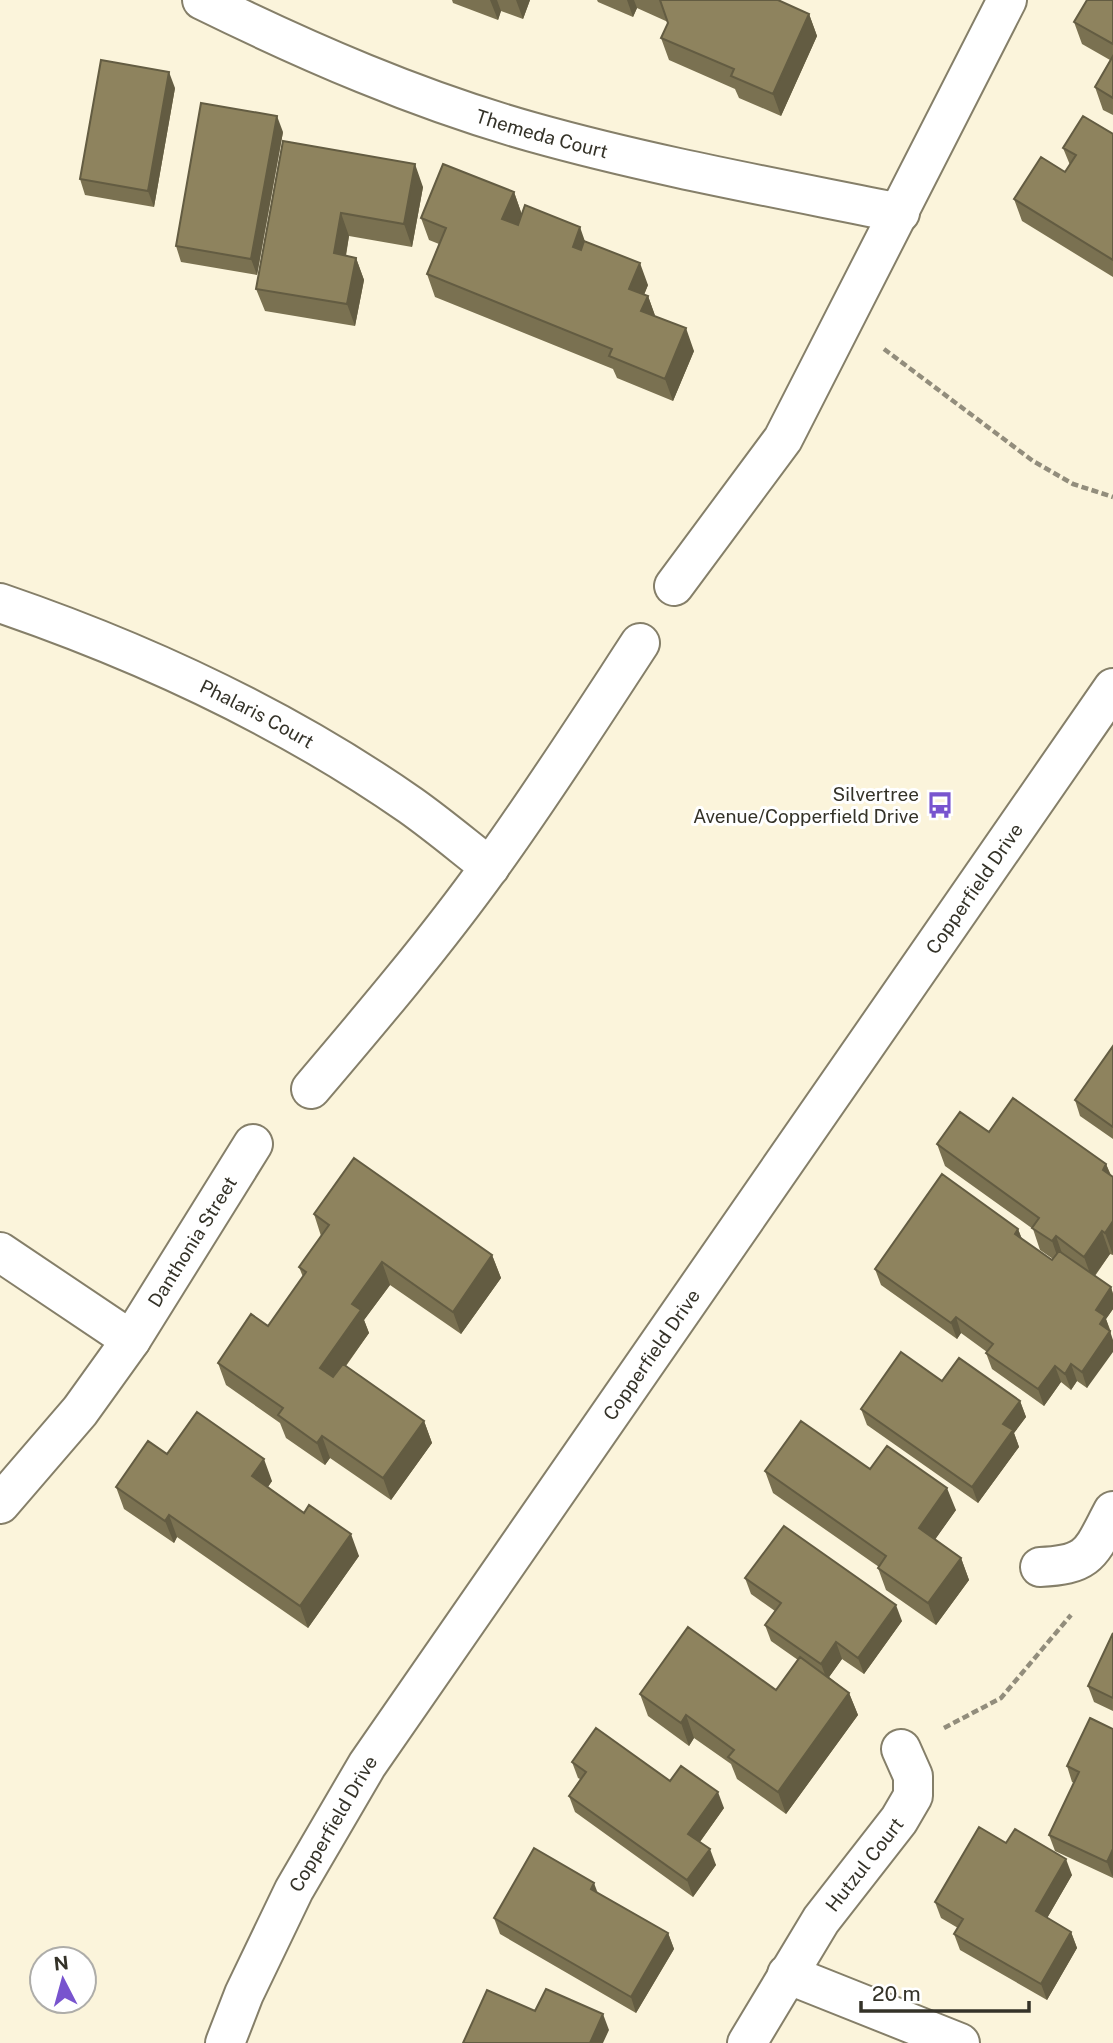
<svg xmlns="http://www.w3.org/2000/svg" width="1113" height="2043" font-family="'Public Sans',sans-serif">
<rect width="100%" height="100%" fill="#fbf4db"/>
<g fill="none" stroke-linecap="round" stroke-linejoin="round">
<defs>
<g id="minor">
<path id="s1" d="M202,0C308,52 418,100 532,132C653,166 777,188 900,213"/>
<path d="M674,586L783,439L1007,0"/>
<path id="s2" d="M0,603C143,652 285,718 410,805C437,824 463,846 490,867"/>
<path d="M311,1089C373,1016 435,943 491,865C543,793 591,718 640,643"/>
<path d="M0,1252L131,1340"/>
<path id="s3" d="M0,1504L80,1411L131,1340L253,1144"/>
<path d="M1040,1567C1091,1565 1091,1552 1113,1511"/>
<path d="M787,1974L960,2043"/>
<path id="s4" d="M225,2043L244,1994L294,1890L367,1765L1113,688"/>
<path id="s5" d="M747,2043L821,1920L899,1820L913,1796V1776L901,1749"/>
</g>
</defs>
<!-- minor casing -->
<use href="#minor" stroke="#857f69" stroke-width="42"/>
<!-- path -->
<path stroke="#928d7c" stroke-width="4.5" stroke-dasharray="7 3.5" stroke-linecap="butt" d="M884,349L1033,461L1073,484L1113,497
M944,1728L1001,1698L1071,1615"/>
<!-- minor -->
<use href="#minor" stroke="#fff" stroke-width="38"/>
</g>
<!-- wall -->
<path fill="#7a7151" d="M452,0H530L523,19L501,11L498,20L453,3Z
M597,0H778L809,14L817,36L781,116L739,98L735,89L669,60L661,38L668,23V22L637,8L633,17L598,2Z
M1113,0V115L1103,110L1095,87L1110,60L1082,44L1074,22Z
M175,88L154,207L85,195L80,179Z
M283,132L257,275L181,262L176,246Z
M1113,134V277L1022,221L1014,199L1065,172L1070,165L1063,148Z
M283,141L423,187L412,247L349,236L346,256L356,258L364,280L355,326L265,311L256,289Z
M514,192L522,215L586,242L648,285L644,295L648,296L655,316L694,351L673,401L617,378L613,369L435,297L427,274L439,244L429,240L421,218Z
M1113,1046V1139L1080,1116L1075,1100Z
M989,1132L1106,1164L1111,1175L1113,1255L1110,1254L1095,1276L1111,1287L1113,1294V1309L1106,1319L1111,1332L1087,1388L1077,1381L1071,1390L1061,1382L1044,1406L992,1369L986,1353L987,1352L961,1333L957,1339L881,1285L875,1269L1018,1229L1022,1239L1052,1260L1053,1259L1040,1250L1033,1229L945,1166L937,1144Z
M314,1214L492,1255L501,1278L461,1334L390,1285L364,1320L369,1333L346,1366L424,1421L432,1443L391,1500L330,1458L325,1465L286,1438L280,1423L226,1385L218,1363L268,1326L303,1277L299,1267L321,1236Z
M942,1381L1020,1401L1026,1417L1014,1433L1019,1447L978,1503L867,1425L861,1409Z
M167,1454L272,1481L268,1487L359,1556L308,1628L177,1537L174,1543L124,1509L116,1487Z
M870,1469L956,1510L935,1539L961,1558L969,1580L936,1625L886,1590L878,1568L879,1567L773,1493L765,1471Z
M745,1578L902,1621L864,1674L842,1659L829,1677L849,1693L858,1715L786,1814L737,1779L731,1764L694,1738L689,1746L648,1716L640,1694L776,1690L798,1660L771,1641L765,1625L775,1611L751,1594Z
M1113,1633V1711L1094,1702L1088,1686Z
M1090,1718L1113,1878L1055,1851L1049,1835L1074,1783L1072,1782L1067,1766Z
M572,1762L670,1781L724,1808L700,1842L716,1865L693,1897L575,1812L569,1796L580,1779L578,1778Z
M1006,1843L1072,1875L1047,1918L1071,1932L1077,1948L1047,2000L960,1950L954,1934L958,1928L941,1918L935,1902Z
M598,1893L668,1933L674,1949L636,2013L500,1934L494,1918Z"/>
<!-- shaded-wall -->
<path fill="#635c42" d="M490,0H497L501,11L498,20Z
M516,0H530L523,19Z
M627,0H634L637,8L633,17Z
M809,14L817,36L781,116L773,94Z
M169,72L175,88L154,207L148,191Z
M277,116L283,132L257,275L251,259Z
M415,164L423,187L412,247L404,224Z
M514,192L522,215L510,241L502,219Z
M341,213L349,236L342,276L334,253Z
M580,227L588,250L581,269L573,247Z
M356,258L364,280L355,326L347,304Z
M640,263L648,285L637,311L629,289Z
M648,296L656,318L641,311Z
M686,328L694,351L673,401L665,379Z
M1106,1164L1113,1182L1103,1170Z
M1113,1221V1255L1105,1233Z
M1018,1229L1024,1245L1015,1234Z
M1102,1231L1110,1254L1092,1279L1084,1257Z
M1056,1236L1064,1259L1060,1264L1052,1241Z
M492,1255L501,1278L461,1334L453,1312Z
M382,1262L390,1285L364,1320L369,1333L328,1390L320,1368L352,1304Z
M1111,1287L1113,1294V1309L1106,1319L1113,1340V1352L1087,1388L1082,1372L1096,1310Z
M956,1317L961,1333L957,1339L951,1323Z
M1071,1364L1077,1381L1071,1390L1065,1374Z
M1055,1366L1061,1382L1044,1406L1038,1389Z
M1020,1401L1026,1417L1014,1433L1019,1447L978,1503L972,1487L1003,1424Z
M424,1421L432,1443L391,1500L383,1478Z
M322,1436L330,1458L325,1465L317,1443Z
M264,1459L272,1481L260,1498L252,1476Z
M947,1488L956,1510L927,1551L919,1528Z
M169,1515L177,1537L174,1543L165,1521Z
M351,1534L359,1556L308,1628L300,1606Z
M961,1558L969,1580L936,1625L928,1603Z
M896,1605L902,1621L864,1674L858,1658Z
M836,1642L842,1659L827,1680L821,1664Z
M849,1693L858,1715L786,1814L778,1792Z
M686,1715L694,1738L689,1746L681,1723Z
M718,1792L724,1808L694,1850L688,1834Z
M710,1849L716,1865L693,1897L687,1880Z
M1113,1849V1878L1107,1862Z
M1066,1859L1072,1875L1042,1927L1036,1911Z
M594,1883L600,1899L591,1889Z
M1071,1932L1077,1948L1047,2000L1041,1984Z
M668,1933L674,1949L636,2013L631,1997Z
M603,2014L609,2030L603,2043H590Z"/>
<!-- building -->
<path fill="#8e835e" stroke="#635c42" stroke-width="2" d="M660,0H778L809,14L773,94L731,76L734,69L661,38L668,23Z
M1087,0H1113V44L1074,22Z
M1113,56V98L1095,87Z
M101,60L169,72L148,191L80,179Z
M201,103L277,116L251,259L176,246Z
M1083,116L1113,134V260L1014,199L1041,157L1065,172L1076,155L1063,148Z
M283,141L415,164L404,224L341,213L334,253L356,258L347,304L256,289Z
M443,164L514,192L502,219L518,225L525,205L580,227L573,247L581,250L584,241L640,263L629,289L648,296L641,311L686,328L665,379L609,356L612,349L427,274L446,228L421,218Z
M1113,1046V1127L1075,1100Z
M1013,1098L1106,1164L1103,1170L1113,1177V1221L1105,1233L1102,1231L1084,1257L1056,1236L1052,1241L1032,1228L1039,1218L937,1144L960,1112L989,1132Z
M354,1158L492,1255L453,1312L382,1262L352,1304L361,1310L320,1368L333,1377L343,1364L424,1421L383,1478L322,1436L317,1443L278,1415L283,1408L218,1363L251,1314L268,1326L306,1272L299,1267L329,1225L314,1214Z
M942,1174L1018,1229L1015,1234L1052,1260L1059,1251L1111,1287L1096,1310L1105,1316L1100,1324L1110,1331L1082,1372L1071,1364L1065,1374L1055,1366L1038,1389L986,1353L993,1344L956,1317L951,1323L875,1269Z
M901,1352L942,1381L959,1358L1020,1401L1003,1424L1013,1430L972,1487L861,1409Z
M197,1412L264,1459L252,1476L304,1513L309,1505L351,1534L300,1606L169,1515L165,1521L116,1487L148,1441L167,1454Z
M801,1421L870,1469L887,1446L947,1488L919,1528L961,1558L928,1603L878,1568L886,1556L765,1471Z
M784,1526L896,1605L858,1658L836,1642L821,1664L765,1625L781,1603L745,1578Z
M688,1627L776,1690L800,1657L849,1693L778,1792L728,1757L734,1750L686,1715L681,1723L640,1694Z
M1113,1633V1698L1088,1686Z
M1090,1718L1113,1729V1849L1107,1862L1049,1835L1079,1772L1067,1766Z
M596,1728L670,1781L681,1766L718,1792L688,1834L710,1849L687,1880L569,1796L586,1772L572,1762Z
M979,1827L1006,1843L1015,1829L1066,1859L1036,1911L1071,1932L1041,1984L954,1934L963,1919L935,1902Z
M534,1848L594,1883L591,1889L668,1933L631,1997L494,1918Z
M546,1989L603,2014L590,2043H463L487,1990L535,2011Z"/>
<!-- icons -->
<defs>
<symbol id="bus-bare" viewBox="-9 -9 18 18"><path d="M-5-6H5V4H4V6H2V4H-2V6H-4V4H-5ZM-3.5-4V0h7V-4ZM-3.5 1.2v1.5H-2V1.2ZM2 1.2v1.5H3.5V1.2Z" fill="#7854ce" stroke="#fff" stroke-width="2.5" paint-order="stroke"/></symbol>
</defs>
<g fill-rule="evenodd">
<use href="#bus-bare" x="921" y="786" width="38" height="38"/>
</g>
<g text-anchor="middle" stroke-width="6" stroke-linejoin="round" paint-order="stroke">
<!-- street labels -->
<g font-size="19" fill="#343228" stroke="#fff">
<text dy="7" stroke="none"><textPath href="#s1" startOffset="366">Themeda Court</textPath></text>
<text dy="7" stroke="none"><textPath href="#s2" startOffset="280">Phalaris Court</textPath></text>
<text dy="7" stroke="none"><textPath href="#s4" startOffset="1379">Copperfield Drive</textPath></text>
<text dy="7" stroke="none"><textPath href="#s3" startOffset="326">Danthonia Street</textPath></text>
<text dy="7" stroke="none"><textPath href="#s4" startOffset="812">Copperfield Drive</textPath></text>
<text dy="7" stroke="none"><textPath href="#s4" startOffset="245">Copperfield Drive</textPath></text>
<text dy="7" stroke="none"><textPath href="#s5" startOffset="214">Hutzul Court</textPath></text>
</g>
<!-- poi labels -->
<g font-size="19" fill="#343228" stroke="#fff" text-anchor="end">
<text x="919" y="801">Silvertree<tspan x="919" dy="22">Avenue/Copperfield Drive</tspan></text>
</g>
</g>
<!-- north arrow -->
<g transform="translate(63 1980) rotate(354)"><circle r="33" fill="#ffffff" stroke="#aeada9" stroke-width="2"/>
<path d="M0-5L12 26L0 18L-12 26Z" fill="#7854ce"/>
<text y="-10" font-size="19" font-weight="bold" text-anchor="middle" fill="#343228">N</text>
</g>
<!-- scale -->
<path d="M861 2001v10h168v-10" fill="none" stroke="#343228" stroke-width="3.5"/>
<text x="872" y="2001" font-size="21" fill="#343228" stroke="#ffffff" stroke-width="5" paint-order="stroke">20 m</text>
</svg>
